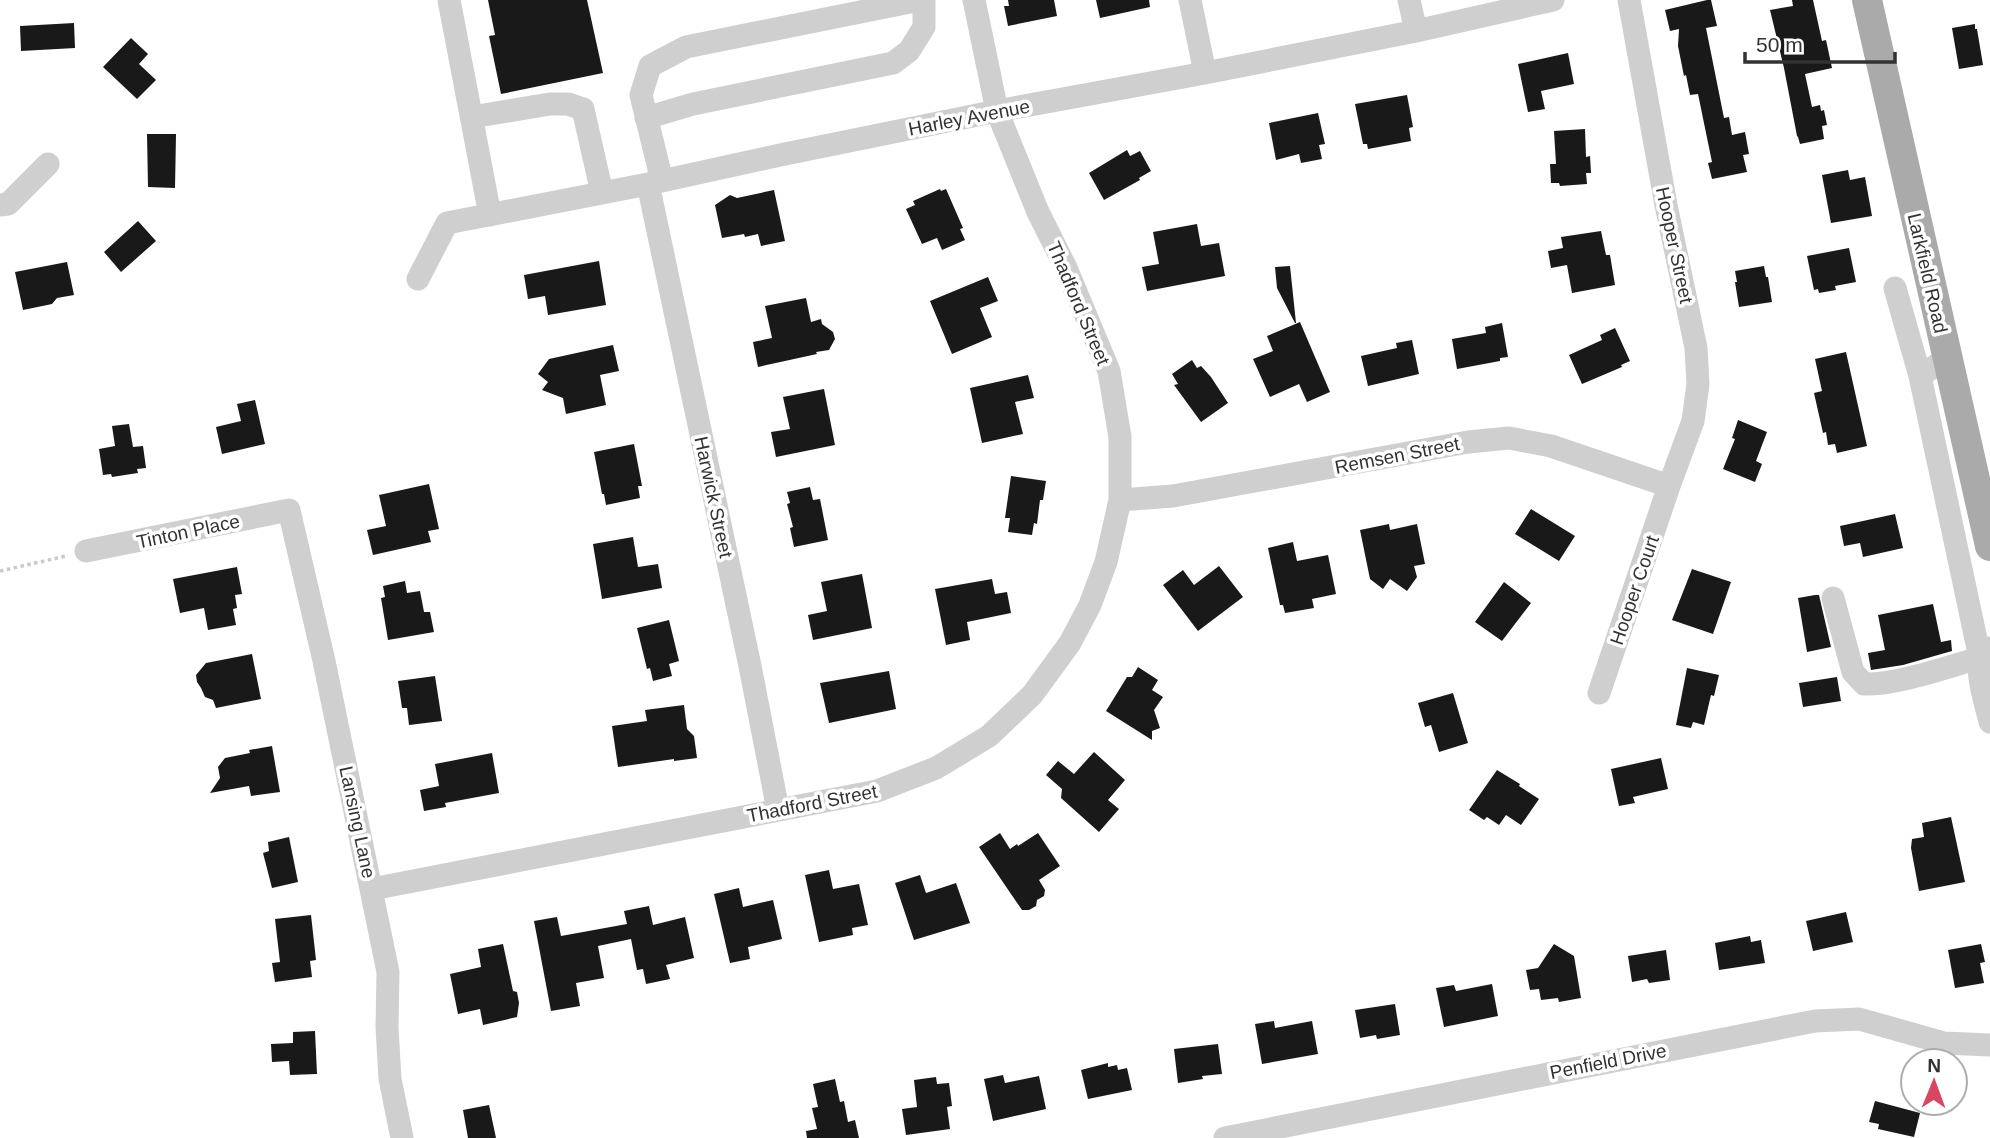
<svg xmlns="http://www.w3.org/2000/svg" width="1990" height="1138" font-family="Helvetica,sans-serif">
<rect width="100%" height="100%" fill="#fff"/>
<!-- building -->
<path fill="#191919" d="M488,0H587L603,73L501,94L489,36L495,35Z
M1008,0H1054L1057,16L1008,26L1004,6H1009Z
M1096,0H1149L1150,7L1100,18Z
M1707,0H1711L1717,26L1706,28L1724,118L1729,117L1732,135L1745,132L1749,154L1743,155L1747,172L1712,179L1708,163L1712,162L1698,94L1690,95L1686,75L1684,76L1678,46L1679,29L1670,31L1665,10Z
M1792,0H1813L1822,41L1826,40L1832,68L1805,74L1812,107L1820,105L1821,111L1824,110L1827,125L1822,126L1824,139L1800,144L1798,137L1797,136L1784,68L1770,10L1793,6Z
M74,23L75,48L21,51L20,26Z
M1975,24V29H1977L1983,65L1959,69L1952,28Z
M131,38L148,54L139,64L156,80L137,99L103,67Z
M1568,53L1574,84L1541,91L1545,109L1528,112L1518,64Z
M1407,95L1413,127L1409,128L1411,141L1368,149L1367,144H1363L1355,104Z
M1318,113L1325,144L1319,145L1322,159L1301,163L1299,154L1276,160L1269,123Z
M1585,129L1586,157L1590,156L1591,173H1586L1587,184L1560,186L1559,183H1551L1550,164H1556L1554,131Z
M147,134H176L175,188L148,187Z
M1127,150L1130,156L1140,151L1151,171L1139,178L1140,180L1104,200L1089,173Z
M1848,170L1850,180L1865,177L1872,216L1831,223L1822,175Z
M940,189L941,191L946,189L963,228L960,229L965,240L942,250L937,238L922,244L906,209L915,205L913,201Z
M774,190L785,241L761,246L758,234L745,237L744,234L722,238L715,205L730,195L737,198Z
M138,221L156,241L121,272L104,252Z
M1197,224L1201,246L1219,243L1225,276L1147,291L1142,267L1159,264L1153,232Z
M1601,231L1606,255H1610L1615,285L1572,293L1567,265L1551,268L1548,251L1563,248L1561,237Z
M1849,248L1856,282L1835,286L1836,290L1819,293L1818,289L1814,290L1807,256Z
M599,261L606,305L548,315L545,296L528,299L524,275Z
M67,262L74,295L57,298L52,304L23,310L15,272Z
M1290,266L1296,323H1295L1277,288L1275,267Z
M1764,266L1766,277H1768L1772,302L1739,307L1735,282H1737L1735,271Z
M988,277L998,301L980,308L992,337L952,354L930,301Z
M806,298L811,322L821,319L822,324L833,332L835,339L829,350L816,352L817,354L758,367L753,342L772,338L765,306Z
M1300,322L1330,392L1307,402L1299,384L1270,397L1253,359L1273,351L1267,336Z
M1502,323L1508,357L1500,358V361L1457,369L1452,339L1486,333L1485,327Z
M1615,328L1630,361L1621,365L1622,367L1582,384L1569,355L1602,340L1600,335Z
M1412,340L1419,374L1368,386L1361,356L1397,348L1396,343Z
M613,345L619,371L600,375L606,405L566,414L563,398L542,390L548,382L538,374L549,359Z
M1846,352L1867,446L1837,453L1835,444L1828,445L1826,432L1823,433L1814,393L1822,391L1815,359Z
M1192,360L1197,368L1201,366L1211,377L1228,403L1201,422L1174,385L1178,384L1172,374Z
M1028,375L1034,398L1015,402L1023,434L982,443L970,388Z
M824,389L835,445L776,457L771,432L790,429L783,397Z
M255,400L265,444L222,454L216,427L241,421L237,404Z
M1738,420L1767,432L1756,461L1762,464L1755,482L1723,469L1735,439L1732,438Z
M129,424L133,447L143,446L146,468L137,469L138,473L112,477L111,474L103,475L99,449L115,446L112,426Z
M634,444L642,486H638L640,498L606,505L604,494H602L594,452Z
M1011,476L1046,481L1043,500H1040L1037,524L1034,523L1032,535L1008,532L1010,518H1005Z
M429,484L439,529L428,531L431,542L373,555L367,530L386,526L379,495Z
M810,487L813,500L820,499L828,540L794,547L790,528L793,527L787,504L790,503L787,492Z
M1531,509L1575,536L1559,561L1515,534Z
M1895,514L1903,548L1863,557L1860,543L1844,546L1840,526Z
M1389,524L1390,530L1417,524L1425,564L1414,566L1417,577L1407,591L1390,579L1383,589L1370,579L1360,530Z
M633,537L638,567L658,564L662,588L602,599L593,544Z
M1293,542L1297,561L1328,555L1336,594L1312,599L1314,608L1285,613L1283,605H1280L1268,548Z
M1219,566L1243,597L1198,631L1163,585L1183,570L1194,585Z
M237,567L242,594L235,595L237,608L233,609L236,625L208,630L204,608L180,613L173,579Z
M1692,569L1731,582L1713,634L1672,620Z
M862,574L872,628L813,640L808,615L827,611L821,582Z
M992,579L995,594L1007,592L1011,613L967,622L970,640L946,645L935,589Z
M405,581L407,593L420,591L424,612H430L434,632L388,640L381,598L385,597L383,586Z
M1504,582L1531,603L1502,641L1475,622Z
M1815,595H1819L1831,647L1807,652L1798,598Z
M1933,604L1941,642L1951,640L1952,651L1903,665L1871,670L1868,653L1885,650L1878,615Z
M669,620L679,661L669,664L672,676L653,681L650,668L647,669L637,628Z
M252,654L261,699L216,708L213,700L205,697L201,688L197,682L196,675L206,663Z
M1138,667L1158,680L1152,690L1163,697L1154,710L1160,728L1152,731V740L1106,711L1127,677H1132Z
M1687,668L1719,675L1714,696L1711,695L1704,725L1693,722L1691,728L1676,725Z
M889,671L896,709L829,723L820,683Z
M435,676L442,721L409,725L407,708H402L398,681Z
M1837,677L1841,701L1803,707L1799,683Z
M1453,693L1468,743L1439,752L1431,725L1425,727L1418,703Z
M684,705L687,729L694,736L697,758L674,761V759L618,767L612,726L647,721L645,710Z
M272,746L280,792L251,796L249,786L210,793L220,778L218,767L225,758L250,753L249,750Z
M1094,752L1125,780L1108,800L1119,809L1099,832L1061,798L1062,789L1046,775L1058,761L1074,774Z
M492,753L499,793L445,803L446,807L424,811L420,790L439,786L435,764Z
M1661,758L1668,789L1633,797L1635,803L1619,806L1611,769Z
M1497,770L1520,784L1519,786L1539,799L1521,825L1506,815L1499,825L1487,817L1484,820L1469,810Z
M1951,817L1965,882L1919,891L1911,848L1912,839L1924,837L1922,823Z
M1000,833L1010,849L1017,844L1018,846L1038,833L1060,866L1039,880L1045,890L1044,896L1037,900L1036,906L1029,910H1022L979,847Z
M289,837L298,882L272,888L263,853L269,851L268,842Z
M829,870L833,889L859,884L868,925L852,928L853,935L819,942L805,875Z
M920,875L926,893L956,883L970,923L914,940L895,883Z
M739,888L743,907L773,900L782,939L748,947L750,959L730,963L714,894Z
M649,906L653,925L685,917L694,958L666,965L670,979L646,984L643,969L637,970L631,939L598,946L604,978L576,983L580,1006L551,1011L534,921L557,917L561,936L627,924L624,911Z
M1846,912L1853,942L1813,951L1806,921Z
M311,915L316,960L310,961L312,977L275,982L272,963L280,962L275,919Z
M1750,936L1751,942L1761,940L1765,963L1719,970L1715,943Z
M503,944L513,991L517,992L519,1003L517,1017L483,1025L480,1009L458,1014L450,974L481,967L478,949Z
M1554,944L1574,956L1581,998L1559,1002L1558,998L1541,1000L1539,989L1530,990L1526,970L1538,968Z
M1981,944L1985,962L1980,963L1984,983L1955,988L1948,950Z
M1666,950L1670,980L1649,983L1647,979L1632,982L1628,956Z
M1492,984L1498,1016L1444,1027L1436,988L1454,985L1456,991Z
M1395,1004L1400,1035L1377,1039L1376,1035L1360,1038L1355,1010Z
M1274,1021L1275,1028L1312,1021L1318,1054L1262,1064L1255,1024Z
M315,1031L317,1074L290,1075L289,1061L272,1062L271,1044L293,1043V1032Z
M1218,1044L1222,1074L1202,1076L1203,1079L1178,1083L1174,1049Z
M1108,1063V1067L1117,1065L1118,1070L1127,1068L1132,1090L1088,1099L1081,1070Z
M1003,1075L1005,1083L1039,1076L1046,1109L993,1121L984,1079Z
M936,1077L937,1084L949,1083L952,1106L947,1107L950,1129L906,1135L902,1109L917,1107L914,1080Z
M835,1079L840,1102L844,1101L848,1122L855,1120L859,1138H807L806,1131L817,1129L812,1108L818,1107L813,1084Z
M1875,1101L1920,1113L1914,1137L1878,1129L1879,1124L1869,1122Z
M489,1105L496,1138H468L463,1110Z"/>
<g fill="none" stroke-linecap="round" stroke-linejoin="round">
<!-- path -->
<path stroke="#c9c9c9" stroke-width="3.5" stroke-dasharray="3.5 3.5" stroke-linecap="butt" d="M0,571L66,556"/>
<!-- minor -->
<path stroke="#cfcfcf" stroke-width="23" d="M449,0L490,215
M1190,0L1205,73
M1409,0L1416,31
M472,117L550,104H568L583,109L602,193
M646,118L693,104L893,63L909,51L924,27V0
M662,181L641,95L650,66L686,47L920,0
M648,184L750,666L778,810
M0,205L8,204L48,164
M418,279L447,223L648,184L785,154L997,111L1205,73L1416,31L1553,0
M1895,288L1920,376
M1120,500L1173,496L1468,442L1509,438L1551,446L1669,486
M86,551L289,510L324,661L388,972L387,1027L390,1079L402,1138
M1833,598L1853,672L1864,684C1897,685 1946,667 1980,658L1920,376L1947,358
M1987,648C1970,661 1986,703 1990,722
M1599,693L1669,486L1693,421L1698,384L1696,348L1666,205L1629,0
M372,889L877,791L936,768L989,736L1032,695L1070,643L1090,605L1106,562L1120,500V437L1109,371L1066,268L1038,212L997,111L974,0
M1225,1138L1815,1021L1859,1019L1944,1043L1990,1045"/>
<!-- major -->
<path stroke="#aaa" stroke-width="30" d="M1867,0L1990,546"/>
</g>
<g text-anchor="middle" stroke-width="7" stroke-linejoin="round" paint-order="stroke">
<!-- street labels -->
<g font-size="19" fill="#323232" stroke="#fff">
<text transform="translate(969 117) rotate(-11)" y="7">Harley Avenue</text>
<text transform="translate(1675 245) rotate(78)" y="7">Hooper Street</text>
<text transform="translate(1928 273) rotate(77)" y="7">Larkfield Road</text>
<text transform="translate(1079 303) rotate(67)" y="7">Thadford Street</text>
<text transform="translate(1397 455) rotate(-11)" y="7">Remsen Street</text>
<text transform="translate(714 497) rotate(78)" y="7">Harwick Street</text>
<text transform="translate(188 531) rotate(-12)" y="7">Tinton Place</text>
<text transform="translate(1634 590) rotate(-71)" y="7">Hooper Court</text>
<text transform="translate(812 803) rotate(-11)" y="7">Thadford Street</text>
<text transform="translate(358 822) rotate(78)" y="7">Lansing Lane</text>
<text transform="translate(1608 1061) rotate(-11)" y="7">Penfield Drive</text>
</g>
</g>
<!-- north arrow -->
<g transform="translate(1934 1082) rotate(1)"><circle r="33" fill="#ffffff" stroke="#adadad" stroke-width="2"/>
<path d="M0-5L12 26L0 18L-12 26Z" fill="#d84661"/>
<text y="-10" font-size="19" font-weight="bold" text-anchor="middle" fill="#323232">N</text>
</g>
<!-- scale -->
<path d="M1745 52v10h150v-10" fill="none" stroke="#323232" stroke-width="3.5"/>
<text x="1756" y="52" font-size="21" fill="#323232" stroke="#ffffff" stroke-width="5" paint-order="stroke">50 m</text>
</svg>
